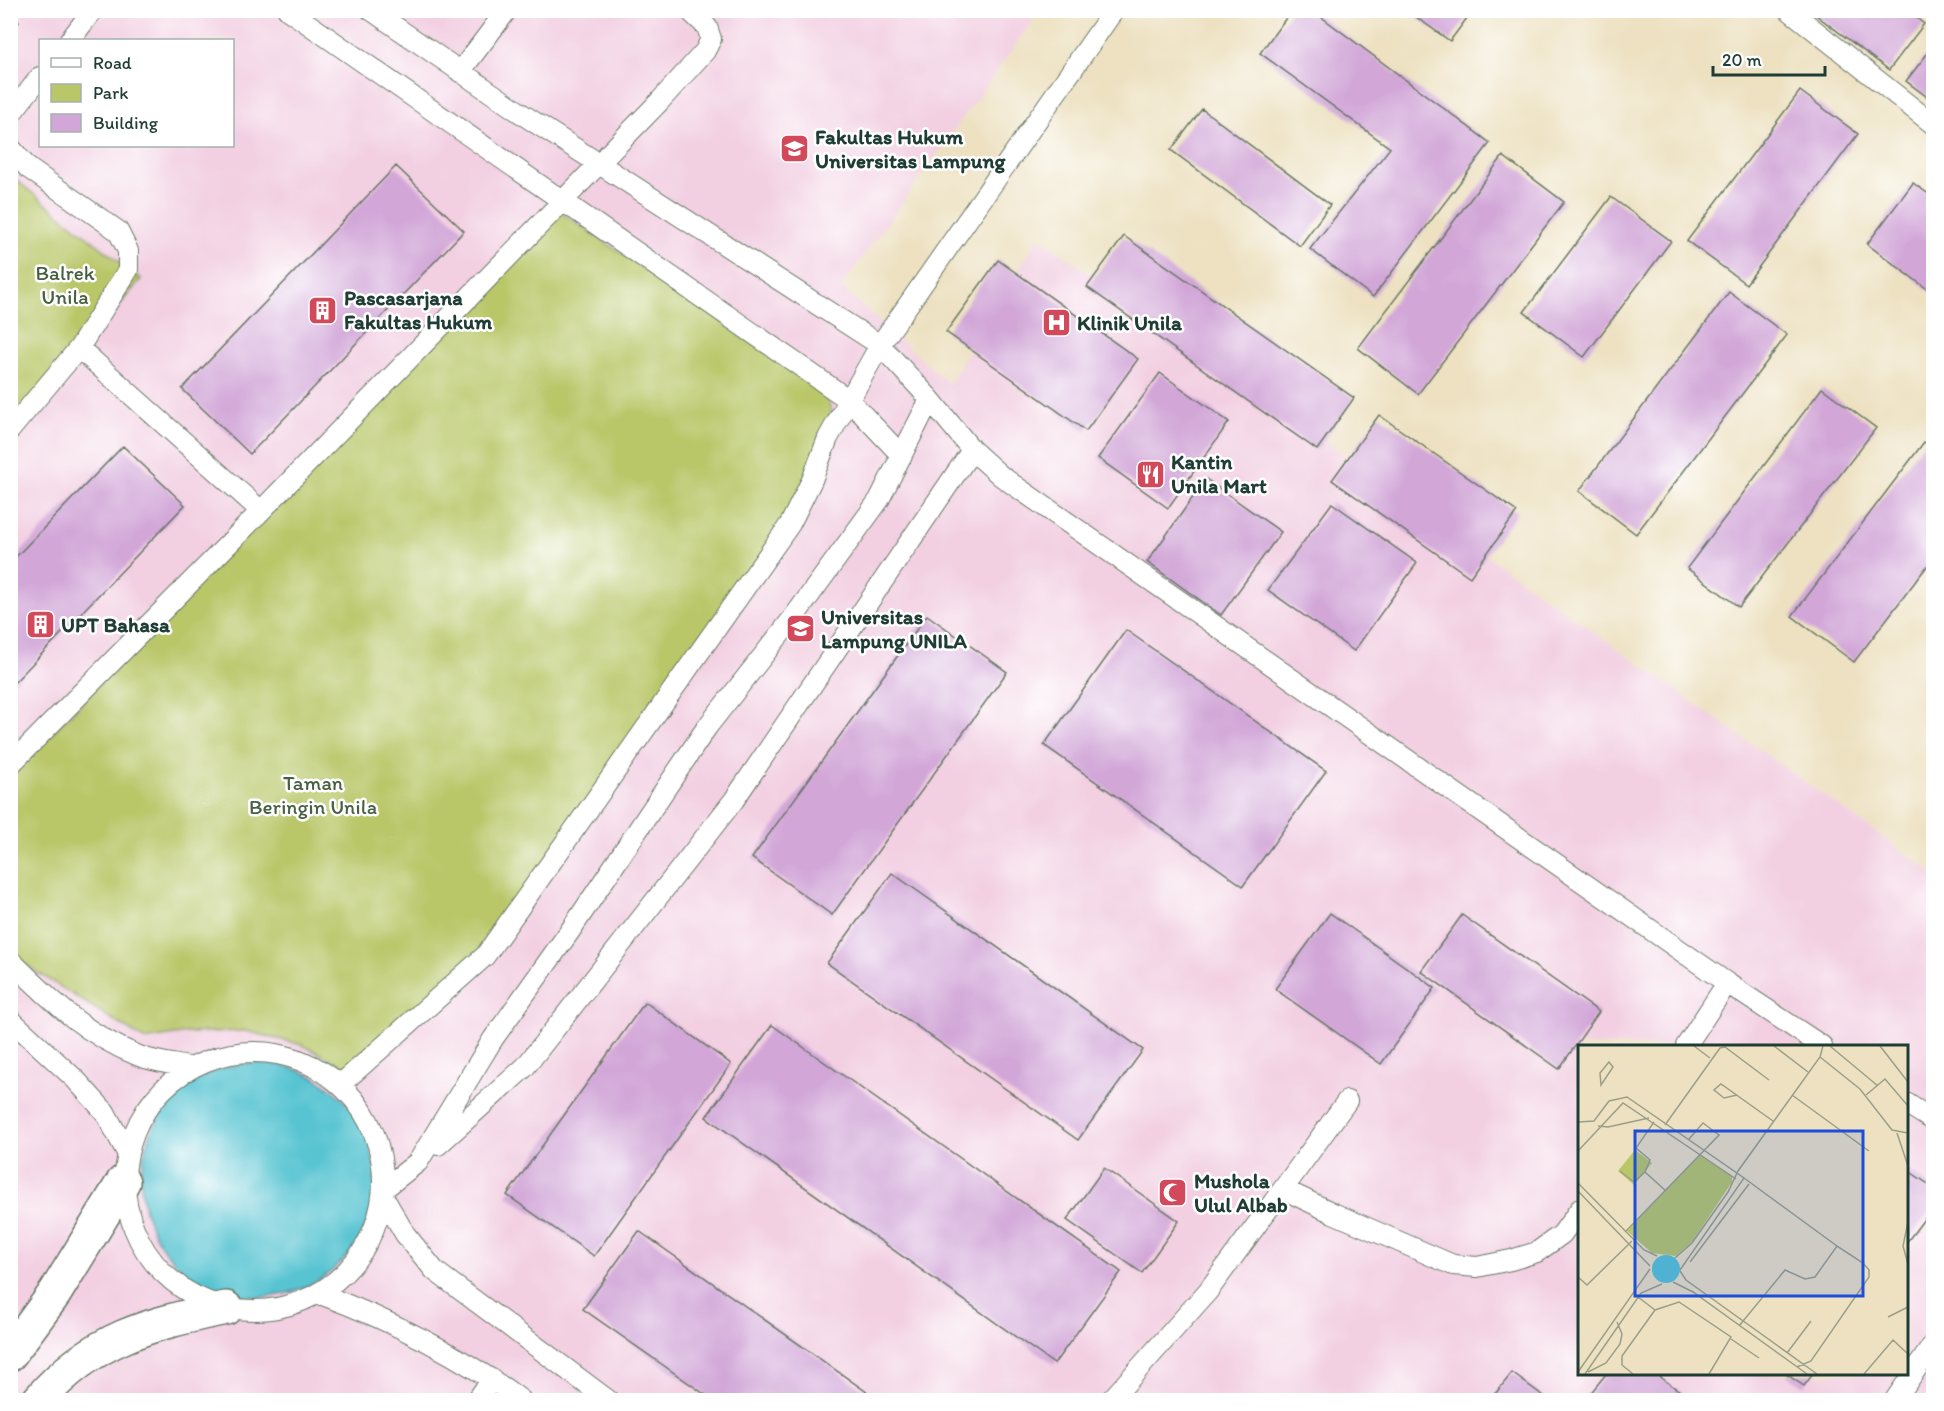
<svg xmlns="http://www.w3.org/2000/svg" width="1944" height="1411" font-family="Itim,sans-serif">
<rect width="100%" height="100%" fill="#fff"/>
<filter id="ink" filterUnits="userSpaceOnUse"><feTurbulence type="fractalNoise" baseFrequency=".0167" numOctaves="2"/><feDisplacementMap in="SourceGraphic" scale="12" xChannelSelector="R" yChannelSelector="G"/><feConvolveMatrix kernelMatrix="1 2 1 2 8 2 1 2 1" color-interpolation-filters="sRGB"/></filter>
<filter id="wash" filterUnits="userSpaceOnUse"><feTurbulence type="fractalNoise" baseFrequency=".008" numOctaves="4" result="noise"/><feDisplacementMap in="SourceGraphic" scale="24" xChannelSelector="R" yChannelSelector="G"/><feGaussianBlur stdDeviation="1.35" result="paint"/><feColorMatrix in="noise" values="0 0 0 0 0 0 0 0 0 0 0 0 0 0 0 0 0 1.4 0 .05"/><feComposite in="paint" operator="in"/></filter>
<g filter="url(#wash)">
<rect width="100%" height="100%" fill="#ede1c1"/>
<!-- built -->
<path fill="#f2cfe1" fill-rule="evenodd" d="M10,11H1040L841,287L949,384L1038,237L1933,873V1400H11ZM40,40H232V146H40ZM1580,1046H1906V1374H1580Z"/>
<!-- green -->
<path fill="#b9c769" stroke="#6c824e" stroke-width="1.5" d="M11,176L141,279L11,434Z
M556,209L824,390L832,413L786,525L486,950L350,1070L303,1045L245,1031L187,1033L145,1040L19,961L10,952V777Z"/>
<!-- water -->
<path fill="#59c4d2" stroke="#3c8083" stroke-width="1.5" d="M141 1180a117 117 0 1 1 234 0a117 117 0 1 1-234 0Z"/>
<g id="blocks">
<!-- building -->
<path fill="#d2a7d8" d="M1292,10H1312L1490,143L1373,297L1310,249L1390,148L1260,53Z
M1406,10H1473L1450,41Z
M1819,10H1906L1924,24L1889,70L1816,15Z
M10,15L19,22L10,33Z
M1934,45V102L1906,81Z
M1800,91L1858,134L1746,284L1687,241Z
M1202,109L1330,205L1300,246L1171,150Z
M1503,156L1564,202L1418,394L1358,348Z
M396,166L464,231L250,454L182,389Z
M1913,183L1934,198V294L1867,244Z
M1611,197L1671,241L1584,357L1524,312Z
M1124,236L1354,398L1317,450L1087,287Z
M998,260L1138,359L1086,431L946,332Z
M1729,292L1787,335L1636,534L1579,491Z
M1160,373L1229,422L1168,508L1098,458Z
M1822,388L1876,428L1739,607L1687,568Z
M1379,415L1517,512L1470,577L1332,480Z
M1924,442L1934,449V557L1854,662L1792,616Z
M123,446L185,505L10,687V563Z
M1206,479L1281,532L1221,615L1147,562Z
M1332,503L1417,563L1354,651L1268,590Z
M927,615L1007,672L832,915L752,858Z
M1126,630L1326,771L1243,886L1044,745Z
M892,873L1143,1050L1078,1140L827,963Z
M1330,913L1435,988L1381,1064L1275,989Z
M1462,915L1599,1012L1559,1069L1421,971Z
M645,1002L731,1064L594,1256L507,1195Z
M772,1025L1121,1272L1054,1364L706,1117Z
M1104,1168L1179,1221L1142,1273L1067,1220Z
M1906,1169L1934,1188V1206L1906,1243Z
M639,1231L878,1400H713L583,1309Z
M1512,1373L1549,1400H1490Z
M1606,1374H1655L1693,1400H1585Z
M1786,1374H1813L1804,1386Z"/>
</g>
</g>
<g filter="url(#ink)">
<use href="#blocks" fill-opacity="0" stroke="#677665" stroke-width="1.5"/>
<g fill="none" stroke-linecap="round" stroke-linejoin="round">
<defs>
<path id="service" d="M288,10L849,400L902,456
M371,10L525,116L880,345L930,399L879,500L796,614L707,727L570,931L493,1039L418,1162L385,1188
M1789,10L1934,125
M70,40L93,10
M460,72L507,10
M10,115L40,77
M10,147L28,168L118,231L128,251V270L79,348L261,511
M930,399L972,450L1001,476L1727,983
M10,430L79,348
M10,765L261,511L659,102L705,51L711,39L707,27L689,10
M10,960C52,1001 84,1034 139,1056C155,1062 173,1064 189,1067
M10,1019L75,1079L105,1112L126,1151
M1686,1046L1727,983L1822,1046
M125 1181a129 129 0 1 1 258 0a129 129 0 1 1-258 0Z
M341,1084L485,956L790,524L812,480L828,438L880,345L1114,10
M1906,1103L1934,1121
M438,1145L525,1067L734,800L972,450
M1283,1189L1347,1101
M384,1198L405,1234L435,1271L608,1400
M320,1294C390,1320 461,1356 521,1400
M477,1400L492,1379
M1111,1400L1208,1291L1283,1189L1333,1213L1453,1265L1477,1267L1511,1260L1537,1252L1562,1234L1580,1209
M1895,1400L1934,1343"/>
<path id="tertiary" d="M10,1354L55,1293L123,1182
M39,1400C92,1338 149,1324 226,1308"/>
</defs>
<!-- service casing -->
<use href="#service" stroke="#677665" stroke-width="22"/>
<!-- tertiary casing -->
<use href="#tertiary" stroke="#677665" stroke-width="36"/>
<!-- service -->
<use href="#service" stroke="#fff" stroke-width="20"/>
<!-- tertiary -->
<use href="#tertiary" stroke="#fff" stroke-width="33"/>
</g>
</g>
<!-- icons -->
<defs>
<symbol id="university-square" viewBox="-11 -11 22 22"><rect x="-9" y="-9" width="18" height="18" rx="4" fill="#d1495b" stroke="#fff"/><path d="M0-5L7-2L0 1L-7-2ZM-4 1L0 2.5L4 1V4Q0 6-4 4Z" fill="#fff"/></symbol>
<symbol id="building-square" viewBox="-11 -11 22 22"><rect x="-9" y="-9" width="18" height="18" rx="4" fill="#d1495b" stroke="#fff"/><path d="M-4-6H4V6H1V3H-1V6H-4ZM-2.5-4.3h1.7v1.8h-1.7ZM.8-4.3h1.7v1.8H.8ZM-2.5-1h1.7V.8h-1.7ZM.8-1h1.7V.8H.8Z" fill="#fff"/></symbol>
<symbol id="hospital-square" viewBox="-11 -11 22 22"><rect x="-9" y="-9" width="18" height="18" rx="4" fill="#d1495b" stroke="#fff"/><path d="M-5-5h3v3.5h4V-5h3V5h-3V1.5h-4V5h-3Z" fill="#fff"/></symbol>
<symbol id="restaurant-square" viewBox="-11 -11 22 22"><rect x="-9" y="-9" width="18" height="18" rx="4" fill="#d1495b" stroke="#fff"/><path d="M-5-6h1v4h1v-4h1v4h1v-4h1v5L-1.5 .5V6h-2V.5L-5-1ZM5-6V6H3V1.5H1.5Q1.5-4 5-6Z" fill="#fff"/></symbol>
<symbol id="mosque-square" viewBox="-11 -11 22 22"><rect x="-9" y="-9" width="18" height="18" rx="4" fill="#d1495b" stroke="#fff"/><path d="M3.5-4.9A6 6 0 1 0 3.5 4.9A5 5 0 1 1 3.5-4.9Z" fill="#fff"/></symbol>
</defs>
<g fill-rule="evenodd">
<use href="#university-square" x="778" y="132" width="33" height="33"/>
<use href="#building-square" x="306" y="294" width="33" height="33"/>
<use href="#hospital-square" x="1040" y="306" width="33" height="33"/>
<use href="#restaurant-square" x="1134" y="458" width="33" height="33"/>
<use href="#building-square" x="24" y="608" width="33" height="33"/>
<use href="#university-square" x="784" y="612" width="33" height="33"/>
<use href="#mosque-square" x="1156" y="1176" width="33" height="33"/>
</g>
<g text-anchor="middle" stroke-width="5" stroke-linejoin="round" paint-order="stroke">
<!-- poi labels -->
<g font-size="21" font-weight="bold" fill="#1f3d34" stroke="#fff" text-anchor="start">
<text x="815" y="144">Fakultas Hukum<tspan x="815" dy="24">Universitas Lampung</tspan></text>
<text x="344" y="305">Pascasarjana<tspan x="344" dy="24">Fakultas Hukum</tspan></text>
<text x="1077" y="330">Klinik Unila</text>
<text x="1171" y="469">Kantin<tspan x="1171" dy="24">Unila Mart</tspan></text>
<text x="821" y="624">Universitas<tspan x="821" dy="24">Lampung UNILA</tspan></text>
<text x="61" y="632">UPT Bahasa</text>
<text x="1194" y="1188">Mushola<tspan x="1194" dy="24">Ulul Albab</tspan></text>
</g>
<!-- park labels -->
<g font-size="21" fill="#466041" stroke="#fff">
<text x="65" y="280">Balrek<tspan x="65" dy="24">Unila</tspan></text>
<text x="313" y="790">Taman<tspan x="313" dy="24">Beringin Unila</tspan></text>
</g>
</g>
<!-- overview -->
<g transform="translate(1578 1045)">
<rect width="330" height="330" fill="#ede1c1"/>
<path d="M57,105L74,118L56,140L40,126ZM122,110L154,131V137L114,197L98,211L74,208L49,186Z" fill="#b9c769"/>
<path d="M74 224a14 14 0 1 1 28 0a14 14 0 1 1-28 0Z" fill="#59c4d2"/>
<path fill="none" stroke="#9b9f89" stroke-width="1.5" d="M116,1L132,13M196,1L230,27M252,1L300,41M302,1L330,37M242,12L282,44L314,85L330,88M31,17L35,22L23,40L22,28ZM159,50L146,53L136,45L143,39L195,76M214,50L291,106M288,50L307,34L330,61M0,77L16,76L31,56L49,52L166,133L102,225M76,77L58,103L72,115L67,127L88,146M87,80L142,3L147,2L191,35M20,81L30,82L71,73M319,88L330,121M0,106L45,58L158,134M42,126L56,137L67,127M166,133L259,201M0,138L66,205L79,211M0,146L72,221M330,177L325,201L330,219M48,186L141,90L125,78L111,94M97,213L114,198L150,147L160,126L242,12L245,1M112,217L171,139M102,226L108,235L239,329M0,232L9,240L54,196M95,237L115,247L229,329M60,252L77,265M310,272L330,262M161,281L207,225L227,234L237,232L259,201L285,218L291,225V232L233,316L219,322M153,294L181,313M209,308L233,276M0,327L72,224M10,327L28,318L42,299L44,289L39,277M7,329L63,248L84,239M55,329L44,320V311L77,265L101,257L153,292L131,329M286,329L315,295L330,309"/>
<path fill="#1d4ed8" fill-opacity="0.15" stroke="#1d4ed8" stroke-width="3" d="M57,86H285V251H57Z"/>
<rect width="330" height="330" fill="none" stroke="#1f3d34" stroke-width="3"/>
</g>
<!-- margin -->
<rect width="1944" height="1411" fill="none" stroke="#fff" stroke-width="36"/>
<!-- legend -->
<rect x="39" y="39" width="195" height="108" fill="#ffffff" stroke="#a5b1ae" stroke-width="1.5"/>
<rect x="51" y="58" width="30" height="9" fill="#ffffff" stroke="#a5b1ae" stroke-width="1.5"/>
<text x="93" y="69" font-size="18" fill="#1f3d34">Road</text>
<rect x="51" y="84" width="30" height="18" fill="#b9c769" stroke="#a5b1ae" stroke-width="1.5"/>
<text x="93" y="99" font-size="18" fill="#1f3d34">Park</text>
<rect x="51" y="114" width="30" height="18" fill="#d2a7d8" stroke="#a5b1ae" stroke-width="1.5"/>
<text x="93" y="129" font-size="18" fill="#1f3d34">Building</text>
<!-- scale -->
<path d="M1713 66v9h112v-9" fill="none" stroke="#1f3d34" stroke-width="3"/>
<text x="1722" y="66" font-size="18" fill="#1f3d34" stroke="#ffffff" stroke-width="4.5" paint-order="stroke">20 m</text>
</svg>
